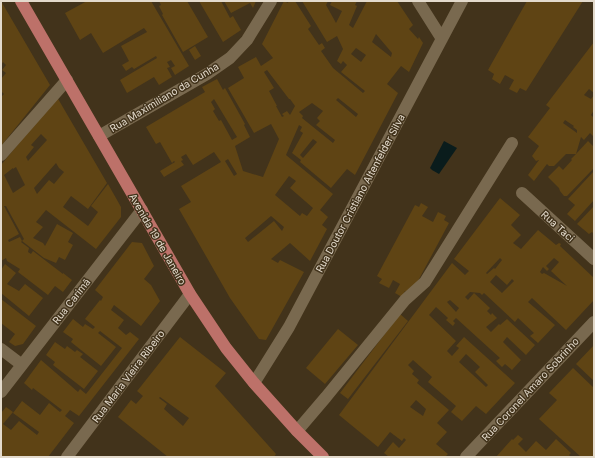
<svg xmlns="http://www.w3.org/2000/svg" width="595" height="458" font-family="Inter,sans-serif">
<rect width="100%" height="100%" fill="#42331b"/>
<!-- water -->
<path fill="#0a1c1c" d="M444,141L457,148L439,174L432,170L430,168Z"/>
<!-- building -->
<path fill="#5f4414" fill-rule="evenodd" d="M1,1L50,85L1,146V97L4,94L1,91V79L6,73L2,70L6,65L3,62L1,65Z
M87,1H151L189,66L175,75L171,68L175,66L171,60L167,62L170,67L167,68L172,77L159,85L154,77L127,93L120,80L157,58L156,56L134,69L132,67L126,71L122,65L129,61L121,46L147,32L144,28L103,53L91,33L80,40L65,13Z
M159,1H187L208,37L183,52L162,15L163,14L159,6L161,5Z
M199,1H221L230,18L233,16L241,30L223,42Z
M224,1H256L253,8L250,3L231,13Z
M284,1H286L287,3L290,1H295L311,26L308,29L319,45L322,43L325,48L321,51L333,68L363,93L365,91L341,72L347,65L343,61L341,64L337,61L343,49L337,36L327,42L302,1H328L326,5L336,23L342,11L330,5L332,1H357L355,5L357,6L349,25L353,28L367,1H397L413,25L409,29L418,39L419,37L423,43L409,72L401,66L387,84L398,93L355,175L347,169L331,188L300,162L301,160L292,153L303,133L300,131L302,127L299,125L286,155L333,194L320,210L328,217L322,225L327,229L310,261L290,243L271,259L278,263L280,260L304,272L266,340L259,339L230,298L179,209L191,202L181,186L221,162L214,152L193,165L186,154L181,157L183,160L181,161L184,165L164,177L160,171L175,162L174,161L172,163L160,142L156,144L146,127L205,92L202,87L217,79L223,90L225,88L245,124L244,125L250,137L235,146L243,171L263,177L279,139L271,124L254,133L228,88L244,78L238,67L256,57L261,66L273,58L262,44ZM376,34L392,53L391,57L372,42ZM356,48L366,55L361,62L351,54ZM267,70L289,99H290L295,106L290,115L287,111L282,114L284,116L282,117L276,106H277L269,91L274,88L264,72ZM338,98L358,114L356,117L336,100ZM214,99L237,137L232,140L221,120L219,121L213,111L215,109L211,102ZM312,103L323,111L317,118L320,121L316,125L335,140L333,143L302,118L303,116L299,112ZM313,139L317,142L303,158L300,155ZM228,159L237,174L234,176L225,161ZM289,176L296,181L290,188L313,208L307,216L302,213L300,216L275,195ZM271,216L284,227L282,231L274,221L248,242L245,238Z
M527,1H583L526,91L520,88L517,93L509,89L514,80L505,75L500,84L492,79L494,74L488,70Z
M594,42V93L589,89L584,95L591,99L594,95V110L591,115L593,117L594,115V137L590,133L584,140L581,137L576,154L588,141L594,147V168L567,196H564L560,191L559,188L548,177L559,166L563,170L572,160L571,159L576,154H566L554,166H549L547,164L534,181L528,175L539,160L536,161L532,156L539,146L528,137L550,108L546,105ZM565,120L574,126L573,127L577,130V133L563,123Z
M195,46L201,56L195,60L189,50Z
M57,97L107,183L88,209L71,196L63,207L88,226L98,212L91,206L108,184L121,207V217L96,249L46,210L36,222L43,227L33,238L43,243L45,246L57,224L73,233L68,242L73,245L65,260L59,257L56,263L44,258L22,241L24,239L6,206H4L19,234L8,240L9,242L20,237L22,241L21,242L29,248L28,252L31,254L33,251L63,274V273L72,280L63,292L55,286L48,295L18,272L20,269L7,261L6,258L1,261V165ZM41,134L47,140L28,161L26,157L34,147L31,145ZM56,163L59,168L64,172L54,184L49,180L37,194L34,188ZM16,167L25,185L13,193L4,175L13,168V169Z
M594,171V200L575,221L567,214L575,205L568,199Z
M500,198L520,215L511,225L521,235L513,243L521,249L538,230L556,245L559,243L561,244L560,246L594,278V300L566,330L532,298L528,302L555,325L538,343L530,336L534,333L518,318L515,322L484,293L482,295L480,293L470,292L465,297L468,300L474,293L490,308L487,311L491,315L492,313L497,318L486,327L491,332L499,324L500,325L507,319L535,345L526,355L507,337L503,342L521,360L512,370L505,364L502,367L496,361L500,358L456,318L453,321L455,323L453,326L446,320L448,318L436,307L429,315L456,341L447,351L452,356L459,348L456,346L464,337L515,383L486,414L476,406L462,421L451,412L456,406L428,382L432,377L413,360L408,365L414,371L412,374L419,380L417,383L449,410L437,423L447,432L436,444L448,454L445,457H389L384,453L393,442L399,448L406,440L404,438L402,441L390,432L378,447L339,415L452,263L465,275L469,271L454,259ZM500,258L502,260L495,269L494,268L487,274L486,273ZM554,258L559,262L551,271L567,286L544,273L542,274L540,272L543,267L547,271L549,269L546,266ZM496,275L507,285L512,279L514,281L502,293L490,282ZM450,300L459,308L456,312L447,302ZM466,354L480,367L475,372L488,385L486,387L459,362ZM416,400L426,409L423,416L410,407Z
M421,203L428,207L422,216L433,222L438,212L446,216L444,220L449,223L411,294L405,291L402,297L395,293L400,284L393,280L389,288L379,283L382,279L377,276L415,205L419,207Z
M594,206V232L593,233L592,232L589,234L577,224Z
M132,242L142,243L154,266L144,279L151,285L160,301L141,326L114,305L111,310L124,320L118,328L126,335L130,332L139,339L79,416L70,410L65,416L74,423L48,457H1V413L6,407L13,412L3,424L11,430L19,421L37,435L39,432L13,413L22,401L40,415L49,403L60,412L62,410L33,388L32,390L24,383L41,360L78,392L80,389L86,394L122,348L100,331L98,333L116,347L101,366L71,342L73,339L63,332L73,319L83,327L85,324L93,329L95,327L85,319L100,300L101,301L103,297L95,290Z
M5,264L16,273L7,284L19,291L25,284L43,298L29,316L1,293V270Z
M1,299L36,326L23,344L15,346L9,342L15,334L1,323Z
M400,314L408,321L348,399L340,393Z
M338,329L358,345L325,384L306,368Z
M180,337L226,373L215,386L276,454L274,457H168L118,417L131,400L136,404L143,396L137,391L138,390ZM160,397L189,418L183,426L164,409L167,404L159,398Z
M55,342L65,349L67,346L75,352L77,350L83,354L80,357L98,371L84,389L53,365L55,362L46,355Z
M594,345V381L576,364Z
M573,368L594,388V457H581L539,419L557,400L549,393Z
M518,435L523,439L518,444L526,452L536,441L546,450L556,439L571,453L569,455L571,457H496L512,439L513,440Z"/>
<g fill="none" stroke-linecap="round" stroke-linejoin="round">
<!-- minor -->
<path stroke="#79694f" stroke-width="12" d="M418,1L442,39
M99,136L207,74L230,58L247,40L271,1
M1,155L67,80
M522,193L594,259
M1,349L22,365
M254,383L289,327L462,1
M1,392L142,210
M297,431L326,397L405,300L425,282L512,143
M67,457L190,294
M466,457L594,322"/>
<!-- major -->
<path stroke="#bd7169" stroke-width="12" d="M21,1L190,294L226,348L254,383L297,431L323,457"/>
</g>
<g text-anchor="middle" stroke-width="3" stroke-linejoin="round" paint-order="stroke">
<!-- street labels -->
<g font-size="10" fill="#e3dacc" stroke="#42331b">
<text transform="translate(164 97) rotate(-31)" y="4">Rua Maximiliano da Cunha</text>
<text transform="translate(360 193) rotate(-62)" y="4">Rua Doutor Cristiano Altenfelder Silva</text>
<text transform="translate(558 226) rotate(42)" y="4">Rua Taci</text>
<text transform="translate(158 239) rotate(60)" y="4">Avenida 19 de Janeiro</text>
<text transform="translate(71 301) rotate(-52)" y="4">Rua Carimã</text>
<text transform="translate(128 376) rotate(-53)" y="4">Rua Maria Vieira Ribeiro</text>
<text transform="translate(530 389) rotate(-47)" y="4">Rua Coronel Amaro Sobrinho</text>
</g>
</g>
<!-- border -->
<rect width="595" height="458" fill="none" stroke="#e3dacc" stroke-width="4"/>
</svg>
